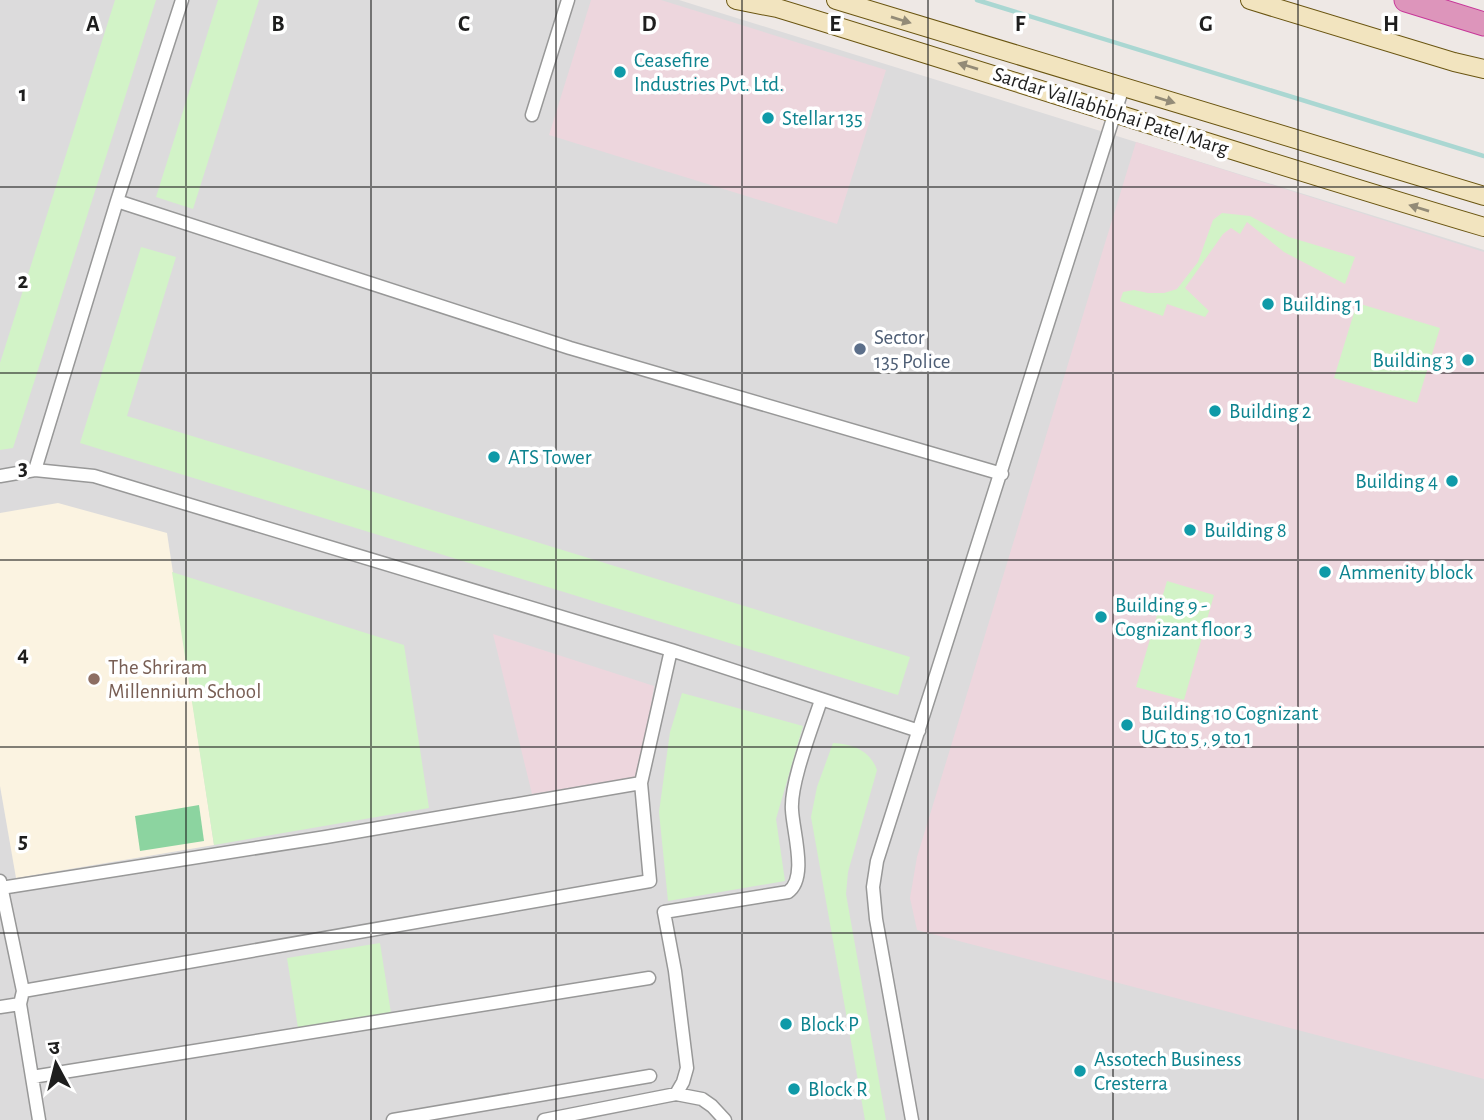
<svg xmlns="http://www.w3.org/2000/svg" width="1484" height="1120" font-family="'Alegreya Sans','Noto Sans Devanagari',sans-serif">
<rect width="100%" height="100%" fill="#eee8e5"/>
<!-- residential -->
<path fill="#dcdbdc" d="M0,0H679L1484,250V1120H0Z"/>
<!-- commercial -->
<path fill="#edd6dd" d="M591,0H661L886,70L837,224L549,135Z
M1136,142L1484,252V1079L917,930L910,898L917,857Z
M493,634L654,686L640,776L532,794Z"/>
<!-- education -->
<path fill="#fbf3e1" d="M58,503L167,533L214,845L16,878L0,786V513Z"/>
<!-- park -->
<path fill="#d2f3c7" d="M115,0H156L13,448L0,450V363Z
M218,0H259L193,209L156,197Z
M1222,213L1250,216L1289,237L1355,257L1345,284L1284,252L1247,222L1240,234L1231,228L1223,234L1185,288L1209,311L1205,317L1167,304L1163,316L1120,301L1123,292L1134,290L1148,293H1164L1177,289L1198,262L1213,220Z
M141,247L176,257L127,416L910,657L898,695L80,443Z
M1357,303L1440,328L1417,403L1334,378Z
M172,572L404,645L429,808L214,845Z
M1167,581L1214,595L1184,700L1136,687Z
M682,693L803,726L776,819L785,881L668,901L659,812L670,732Z
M833,743C852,744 870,750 877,770L848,872L846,894L886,1120H865L811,817L817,787Z
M380,943L391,1013L298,1028L287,958Z"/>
<!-- pitch -->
<path fill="#8cd4a0" d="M199,805L204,841L140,851L135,816Z"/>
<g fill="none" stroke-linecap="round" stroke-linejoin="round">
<!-- stream -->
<path stroke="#aad7d2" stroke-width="4.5" d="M977,0L1484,156"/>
<defs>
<path id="street" d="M532,115L568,0
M117,201L570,348L1002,474
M35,470L117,201L182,0
M0,476L35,470L94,476L671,650L919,731
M0,881L23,991L20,1004L39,1120
M1,888L326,837L641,783
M23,991L650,881L641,783L671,650
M0,1007L20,1004
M32,1077L649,978
M676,1094L683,1082L687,1068L675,971L664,912L788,892C808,878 793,832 792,810C790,783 812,728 821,700
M393,1120L650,1076
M544,1120L676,1094L702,1099L712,1106L725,1120
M912,1120L876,919L873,887L877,861L1123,87"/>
<path id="secondary" d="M736,0L777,8C1013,80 1248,157 1484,227
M836,0L1484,196
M1250,0L1454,62L1484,69"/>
<path id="highway" d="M1406,0L1484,24"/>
</defs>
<!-- street casing -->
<use href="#street" stroke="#989898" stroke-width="15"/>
<!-- secondary casing -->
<use href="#secondary" stroke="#6a5511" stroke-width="20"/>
<!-- highway casing -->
<use href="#highway" stroke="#c73799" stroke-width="25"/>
<!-- street -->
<use href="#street" stroke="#fff" stroke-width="12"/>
<!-- secondary -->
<use href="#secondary" stroke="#f2e4bf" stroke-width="18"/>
<!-- highway -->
<use href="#highway" stroke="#dd95bb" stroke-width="23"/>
</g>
<!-- one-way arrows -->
<defs><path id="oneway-solid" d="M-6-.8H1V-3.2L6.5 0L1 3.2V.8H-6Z" transform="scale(1.75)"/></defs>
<g fill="#938b77">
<use href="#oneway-solid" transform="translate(901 20) rotate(17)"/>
<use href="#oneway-solid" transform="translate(968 66) rotate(-163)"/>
<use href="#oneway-solid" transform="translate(1165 100) rotate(17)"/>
<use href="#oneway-solid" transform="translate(1419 208) rotate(-163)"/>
</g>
<!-- grid -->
<path fill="none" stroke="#1e1e1e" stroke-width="2" stroke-opacity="0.55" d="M186,0V1120M371,0V1120M556,0V1120M742,0V1120M928,0V1120M1113,0V1120M1298,0V1120M0,187H1484M0,373H1484M0,560H1484M0,747H1484M0,933H1484"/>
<!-- markers -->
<g fill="#0f9aa8" stroke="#fff" stroke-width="2.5">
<circle cx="620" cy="72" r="7"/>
<circle cx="768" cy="118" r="7"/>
<circle cx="1268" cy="304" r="7"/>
<circle cx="1468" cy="360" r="7"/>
<circle cx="1215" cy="411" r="7"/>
<circle cx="494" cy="457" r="7"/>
<circle cx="1452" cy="481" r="7"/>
<circle cx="1190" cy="530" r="7"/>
<circle cx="1325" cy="572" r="7"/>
<circle cx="1101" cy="617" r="7"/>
<circle cx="1127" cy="725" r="7"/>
<circle cx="786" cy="1024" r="7"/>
<circle cx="1080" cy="1071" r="7"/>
<circle cx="794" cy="1089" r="7"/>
</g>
<circle fill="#5c6f8a" stroke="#fff" stroke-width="2.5" cx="860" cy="349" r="7"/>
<circle fill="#8d6e63" stroke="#fff" stroke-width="2.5" cx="94" cy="679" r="7"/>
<g text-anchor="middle" stroke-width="7" stroke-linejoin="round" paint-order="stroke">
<!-- culture labels -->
<g font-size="21" fill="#0d838f" stroke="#fff" text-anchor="start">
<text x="634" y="67">Ceasefire<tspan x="634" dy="24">Industries Pvt. Ltd.</tspan></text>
<text x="782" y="125">Stellar 135</text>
<text x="1282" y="311">Building 1</text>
<text x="1454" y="367" text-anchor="end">Building 3</text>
<text x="1229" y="418">Building 2</text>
<text x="508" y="464">ATS Tower</text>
<text x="1438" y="488" text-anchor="end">Building 4</text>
<text x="1204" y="537">Building 8</text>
<text x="1339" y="579">Ammenity block</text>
<text x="1115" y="612">Building 9 -<tspan x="1115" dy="24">Cognizant floor 3</tspan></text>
<text x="1141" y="720">Building 10 Cognizant<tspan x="1141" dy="24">UG to 5 , 9 to 1</tspan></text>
<text x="800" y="1031">Block P</text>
<text x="1094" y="1066">Assotech Business<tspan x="1094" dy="24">Cresterra</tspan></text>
<text x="808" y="1096">Block R</text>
</g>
<!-- street labels -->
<g font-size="21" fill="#1e1e1e" stroke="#fff">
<text transform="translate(1111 111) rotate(18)" y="7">Sardar Vallabhbhai Patel Marg</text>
</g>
<!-- service labels -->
<g font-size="21" fill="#4e5e75" stroke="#fff" text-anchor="start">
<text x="874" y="344">Sector<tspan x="874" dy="24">135 Police</tspan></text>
</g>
<!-- education labels -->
<g font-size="21" fill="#785e54" stroke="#fff" text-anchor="start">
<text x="108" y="674">The Shriram<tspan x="108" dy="24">Millennium School</tspan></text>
</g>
</g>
<g font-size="23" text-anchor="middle" font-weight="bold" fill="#1e1e1e" stroke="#fff" stroke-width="7" stroke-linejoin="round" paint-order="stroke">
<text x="93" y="31">A</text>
<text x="278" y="31">B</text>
<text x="464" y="31">C</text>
<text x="649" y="31">D</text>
<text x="835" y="31">E</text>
<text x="1020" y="31">F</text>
<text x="1206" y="31">G</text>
<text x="1391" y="31">H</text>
<text x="23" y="101">1</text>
<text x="23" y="288">2</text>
<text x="23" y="475">3</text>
<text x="23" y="661">4</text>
<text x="23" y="848">5</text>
</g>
<!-- north arrow -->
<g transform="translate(56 1064) rotate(353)" stroke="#ffffff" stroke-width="5" paint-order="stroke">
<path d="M0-5L12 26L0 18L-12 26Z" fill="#1e1e1e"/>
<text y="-10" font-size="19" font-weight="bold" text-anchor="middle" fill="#1e1e1e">उ</text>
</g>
</svg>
